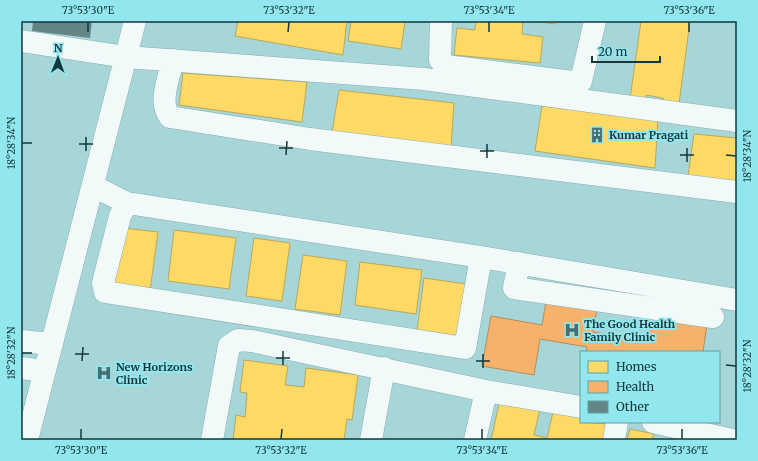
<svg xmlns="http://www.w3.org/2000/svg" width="758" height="461" font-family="Merriweather,serif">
<rect width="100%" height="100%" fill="#a7d6d9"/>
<!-- homes -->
<path fill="#ffd966" stroke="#b8a859" d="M238,21H347L343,55L235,36Z
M351,21H405L401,49L348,41Z
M476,21H523L522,34L543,37L540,63L454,55L457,28L475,30Z
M531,21H556V24Z
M641,21H690L679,104L663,103V98L646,95V100L630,99Z
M183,73L307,82L302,122L179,105Z
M339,90L454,103L451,149L332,132Z
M542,106L658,119L655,168L535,151Z
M694,134L737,138V183L688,176Z
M124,228L158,232L150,291L110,286Z
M174,230L236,238L229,289L168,281Z
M254,238L290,243L282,301L246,296Z
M303,255L347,261L340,315L295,309Z
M360,262L422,270L416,314L355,305Z
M424,278L466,284L459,336L417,330Z
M244,360L288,366L285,385L304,387L306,368L358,375L352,420L347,419L344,440H233L236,415L245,417L247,393L240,392Z
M500,400L540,409L534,435L547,438L553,412L581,418V422L607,424L603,440H491Z
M630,429L654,434L652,440H627Z"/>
<!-- health -->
<path fill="#f6b26b" stroke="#b28d5c" d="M547,295L598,303L593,332L645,340L649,314L707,324L703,352H586L587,347L540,339L534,375L482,366L491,316L542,325Z"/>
<!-- building -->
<path fill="#638585" d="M33,21H92L90,38L32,31Z"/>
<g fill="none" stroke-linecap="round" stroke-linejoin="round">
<defs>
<path id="street" d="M441,21L440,60L446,66L573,82L581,81L595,21
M21,41L126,57L424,79L737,121
M173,60C169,77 158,103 170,117L310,139L737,192
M93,186L127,203L481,257L737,300
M127,203L120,216L103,283L105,292L465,348L481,257
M519,263L514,288L713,317
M21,341L52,344
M21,368L44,371
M653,422L732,440
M27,440L135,21
M212,440L229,346L238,340L252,341L486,391L581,407
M371,440L384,368
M475,440L486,391
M614,440L617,422"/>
</defs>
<!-- street casing -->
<use href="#street" stroke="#88adb0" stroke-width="23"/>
<!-- street -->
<use href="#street" stroke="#f2f9f9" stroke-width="22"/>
</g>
<!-- ticks -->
<path fill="none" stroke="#13373a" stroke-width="1.5" d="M88,32V22M288,32L289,22M489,32V22M689,32V22M22,143H32M79,144H93M279,148H293M86,151V137M480,151H494M286,155L287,141M680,155H694M726,155L736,156M487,158V144M687,162V148M22,353H32M75,354H89M276,358H290M82,361L83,347M476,361H490M283,365V351M726,365L736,366M483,368V354M81,439V429M281,439L282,429M482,439V429M682,439V429"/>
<!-- icons -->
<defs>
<symbol id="building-bare" viewBox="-9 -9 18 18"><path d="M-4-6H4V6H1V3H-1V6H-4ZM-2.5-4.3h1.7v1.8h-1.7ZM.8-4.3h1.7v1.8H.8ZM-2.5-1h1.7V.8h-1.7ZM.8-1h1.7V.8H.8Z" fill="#476f72" stroke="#92e7ee" stroke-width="2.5" paint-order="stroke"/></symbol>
<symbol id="hospital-bare" viewBox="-9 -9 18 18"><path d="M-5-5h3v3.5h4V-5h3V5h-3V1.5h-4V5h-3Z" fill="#476f72" stroke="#92e7ee" stroke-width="2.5" paint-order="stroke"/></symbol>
</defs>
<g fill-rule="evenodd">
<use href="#building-bare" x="586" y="124" width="22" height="22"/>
<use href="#hospital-bare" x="561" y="319" width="22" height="22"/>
<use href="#hospital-bare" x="93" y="362" width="22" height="22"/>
</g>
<g text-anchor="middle" stroke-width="4" stroke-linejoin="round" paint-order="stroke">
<!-- poi labels -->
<g font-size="11" font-weight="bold" fill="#13373a" stroke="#92e7ee" text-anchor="start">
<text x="609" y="139">Kumar Pragati</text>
<text x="584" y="328">The Good Health<tspan x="584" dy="13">Family Clinic</tspan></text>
<text x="116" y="371">New Horizons<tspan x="116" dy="13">Clinic</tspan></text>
</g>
</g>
<!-- border -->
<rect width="758" height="461" fill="none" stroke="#92e7ee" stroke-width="44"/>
<!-- legend -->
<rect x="580" y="351" width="140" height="72" fill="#92e7ee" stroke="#5fa1a6"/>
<rect x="588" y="361" width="20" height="12" fill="#ffd966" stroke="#5fa1a6"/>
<text x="616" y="371" font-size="12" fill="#13373a">Homes</text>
<rect x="588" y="381" width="20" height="12" fill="#f6b26b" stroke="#5fa1a6"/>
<text x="616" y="391" font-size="12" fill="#13373a">Health</text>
<rect x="588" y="401" width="20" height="12" fill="#638585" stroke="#5fa1a6"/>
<text x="616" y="411" font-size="12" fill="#13373a">Other</text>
<!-- north arrow -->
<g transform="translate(58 58) rotate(1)" stroke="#92e7ee" stroke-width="3" paint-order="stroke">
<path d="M0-3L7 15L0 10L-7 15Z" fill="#13373a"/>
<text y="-6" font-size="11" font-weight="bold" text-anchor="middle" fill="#13373a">N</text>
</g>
<!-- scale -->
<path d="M592 56v6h68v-6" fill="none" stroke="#13373a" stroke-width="2"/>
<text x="598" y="56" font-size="12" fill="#13373a" stroke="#92e7ee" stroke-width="3" paint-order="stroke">20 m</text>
<rect x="22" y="22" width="714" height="417" fill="none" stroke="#13373a" stroke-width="1.5"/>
<g font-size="10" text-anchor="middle" fill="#13373a">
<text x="88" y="14">73°53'30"E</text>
<text x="289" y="14">73°53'32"E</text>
<text x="489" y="14">73°53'34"E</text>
<text x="689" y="14">73°53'36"E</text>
<text transform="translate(11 143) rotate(-90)" y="4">18°28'34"N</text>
<text transform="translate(747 156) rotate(-90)" y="4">18°28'34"N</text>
<text transform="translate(11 353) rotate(-90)" y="4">18°28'32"N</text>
<text transform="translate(747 366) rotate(-90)" y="4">18°28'32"N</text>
<text x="81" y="454">73°53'30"E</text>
<text x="281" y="454">73°53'32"E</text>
<text x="482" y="454">73°53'34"E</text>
<text x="682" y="454">73°53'36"E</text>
</g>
</svg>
